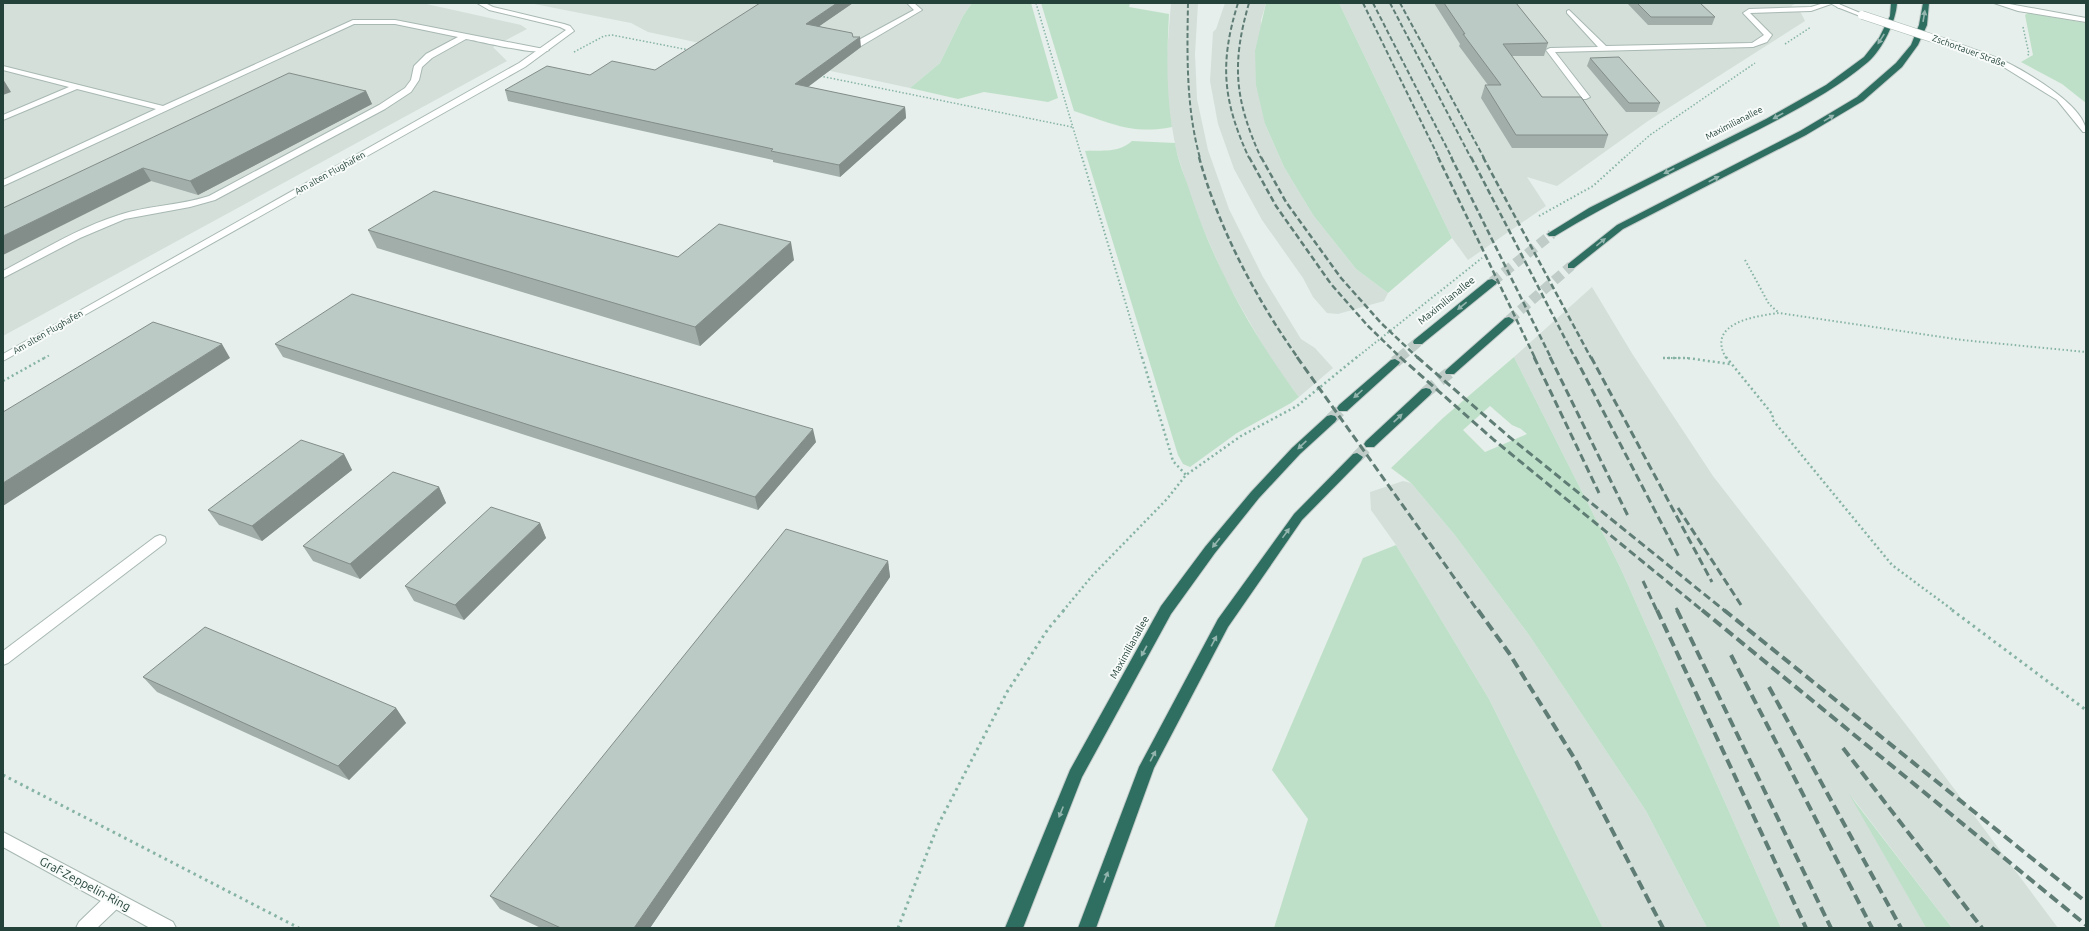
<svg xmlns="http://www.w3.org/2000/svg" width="2089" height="931" font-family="Ubuntu,sans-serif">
<rect width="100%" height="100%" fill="#e6efeb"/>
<!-- built -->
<path fill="#d4dfda" d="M3,3H422L521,25L527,29L493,47L507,61L3,336Z
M529,3H972L963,16L940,63L910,88L648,32L631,23Z
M1171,3H1198L1195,54L1197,99L1208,150L1229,209L1263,277L1301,339L1315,348L1333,368L1299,397L1273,363L1226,281L1195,210L1176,150L1167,98V53Z
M1225,3H1266L1261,20L1265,124L1284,167L1313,215L1356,269L1388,293L1384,301L1338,314L1327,313L1313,297L1303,278L1262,220L1234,169L1218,124L1210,81L1213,32L1216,29Z
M1339,3H1793L1795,4L1791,6L1801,13L1805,21L1648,121L1557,186L1527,177L1546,206L1468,260L1452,238Z
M1592,287L1633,355L1713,476L1914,735L2058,928H1952L1852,797L1926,928H1781L1620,567L1514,357Z
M1403,481L1411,483L1454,534L1529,635L1646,811L1707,928H1603L1489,699L1396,545L1371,510L1370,492Z"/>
<!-- green -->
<path fill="#bfe0c8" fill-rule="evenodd" d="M972,3H1031L1058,98L1048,102L984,92L958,99L910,88L940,63L963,16Z
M1041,3H1130L1129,7L1169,14C1167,52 1166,89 1172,127C1132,135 1111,123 1074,111Z
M1266,3H1339L1452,238L1388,293L1356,269L1313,215L1284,167L1265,124L1256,85L1255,51Z
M2028,13L2086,23V103L2062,84L2021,62L2033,55L2025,15Z
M1132,141L1175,143C1177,156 1182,170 1187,183C1211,260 1251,333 1299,397L1291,403L1237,433L1190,467L1183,464L1178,455L1085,151C1102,150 1119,153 1132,141Z
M1514,357L1620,567L1781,928H1707L1646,811L1529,635L1454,534L1411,483L1391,468L1443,418ZM1490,406L1512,425L1521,429L1527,434L1485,452L1463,430Z
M1396,545L1489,699L1603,928H1274L1308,819L1272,770L1363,558Z
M1849,794L1952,928H1926Z"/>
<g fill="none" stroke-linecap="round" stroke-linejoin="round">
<!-- highway-tunnel-far1 -->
<path stroke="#bfccc8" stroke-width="10" stroke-dasharray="10 5" stroke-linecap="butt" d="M1492,282L1552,234
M1509,320L1571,266
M1399,358L1418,342"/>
<!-- highway-tunnel -->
<path stroke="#bfccc8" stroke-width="12" stroke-dasharray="12 6" stroke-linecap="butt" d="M1395,362L1401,357
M1426,392L1450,372
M1331,419L1343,408
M1357,457L1370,444"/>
<defs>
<path id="lane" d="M907,3H914L922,10L861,46H855V42L914,10Z
M1824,3H1834L1811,11L1750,13L1772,35L1767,42L1753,47L1555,52L1590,97L1586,99H1583L1546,50L1550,48L1598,47L1567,13V11L1569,10L1606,46L1752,43L1764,35L1743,13L1749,9L1811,7Z
M353,20H395L549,50C541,57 479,41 466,39L432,58L422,67L419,80L411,92L385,109L215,200L190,207L125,219L80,238L3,278V271C41,251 78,228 119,215C148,205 179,206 209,196L379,105L405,88L411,80L414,66L426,54L458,37L395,24H354L3,186V180L156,109L77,89L3,120V115L69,87L3,70V66L163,106Z
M160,535L165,537L166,540L165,543L8,663L3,665V651L155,537Z
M114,892L120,894L122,900L120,906L97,928H76L79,922L108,894Z"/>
<path id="street" d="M477,3H485L493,7L564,24L570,26L574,31L525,67L3,361V354L519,63L566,30L560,27L489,10Z
M1994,3H2004L2086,18V22L2018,11Z
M1837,5H1841L1865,15L1860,16L1837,7Z
M1953,44H1959C1975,50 1993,55 2008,63C2030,74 2086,107 2086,132H2083L2057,100L2002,66L1953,48Z
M3,832L173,922L176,928H150L3,847Z"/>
<path id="secondary" d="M1830,3H1838L1842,6L1839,8Z"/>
<path id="highway" d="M1891,3H1897C1896,21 1883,49 1868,62C1830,94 1783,117 1738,140C1677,171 1614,200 1555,236H1549L1547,234L1589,208L1766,119L1826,85L1864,57L1879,38L1890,16Z
M1923,3H1929L1927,25L1918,45L1902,67L1863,101L1806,135L1623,229L1574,268H1568V264L1617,225L1800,131L1857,97L1896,63L1911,45L1919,25Z
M1492,279L1497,282L1496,284L1422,344H1414L1413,342L1414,340L1488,280Z
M1509,317L1514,320L1513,322L1454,374H1446L1445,372L1446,370L1505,318Z
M1395,359L1400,362L1399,364L1347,411H1339L1337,408L1339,405L1391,360Z
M1426,388L1430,389L1432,392L1430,395L1374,447H1366L1364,444L1366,441L1422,389Z
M1331,415L1335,416L1337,419L1335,422L1300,454L1259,498L1215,553L1171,614L1082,777L1023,928H1005L1070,770L1161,606L1205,547L1251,492L1292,448L1327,416Z
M1357,453L1363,457L1361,460L1302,520L1228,627L1154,768L1096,928H1078L1139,767L1218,619L1294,514L1353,454Z"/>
</defs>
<!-- lane casing -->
<use href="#lane" stroke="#a8b8b2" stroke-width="2"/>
<!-- street casing -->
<use href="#street" stroke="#a8b8b2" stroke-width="2"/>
<!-- secondary casing -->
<use href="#secondary" stroke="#a4bbb3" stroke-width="2"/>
<!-- highway casing -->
<use href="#highway" stroke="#c2cac8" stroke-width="2"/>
<!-- path-far3 -->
<path stroke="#86b3a5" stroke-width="1.5" stroke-dasharray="1.5 2" stroke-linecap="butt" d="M1036,3L1082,158
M2023,27L2029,54L2027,56
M1785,44L1811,27
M574,52L604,36L612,35L689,50
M820,76L1072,127
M1624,158L1650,135L1755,63"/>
<!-- path-far2 -->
<path stroke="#86b3a5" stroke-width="2" stroke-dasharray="1.5 2.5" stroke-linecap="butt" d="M1082,157L1142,358
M1539,216L1593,186L1625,157
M1745,260L1769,304L1779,313
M44,358L50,355
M1356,358L1482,258
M1663,358H1688
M1726,358C1706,323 1755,316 1779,313L1962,340L2086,352"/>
<!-- path-far1 -->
<path stroke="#86b3a5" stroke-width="2.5" stroke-dasharray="2 3" stroke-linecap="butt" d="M1142,357L1173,461L1186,475
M1726,357L1773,415L1772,419L1892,565L1954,611
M1663,358H1687L1730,364
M3,381L46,357
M1063,611L1092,576L1167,499L1186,475L1241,436L1297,406L1357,357"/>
<!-- path -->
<path stroke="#86b3a5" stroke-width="3" stroke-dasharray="2.5 4" stroke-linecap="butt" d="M1952,610L2086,710
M3,775L299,928
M898,928L938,825L1007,692L1048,629L1064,610"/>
<!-- lane -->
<use href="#lane" fill="#fff" fill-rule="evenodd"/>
<!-- street -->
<use href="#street" fill="#fff" fill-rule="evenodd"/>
<!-- secondary -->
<use href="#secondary" fill="#fff" fill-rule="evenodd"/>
<!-- highway -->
<use href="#highway" fill="#2f6f62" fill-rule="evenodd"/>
<!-- rail-far3 -->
<path stroke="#5f7d75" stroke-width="2" stroke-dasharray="5 2.5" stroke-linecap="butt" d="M1188,3C1187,55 1186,108 1200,158
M1238,3C1219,64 1223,101 1249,158
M1249,3C1231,65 1235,100 1261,158
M1363,3L1439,158
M1373,3L1452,158
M1390,3L1471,158
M1400,3L1484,158"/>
<!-- rail-far2 -->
<path stroke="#5f7d75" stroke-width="2.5" stroke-dasharray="6 3" stroke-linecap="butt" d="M1199,157C1218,227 1256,299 1298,358
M1249,157L1276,206L1331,284L1368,326L1401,358
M1261,157L1286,202L1341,278L1381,323L1418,358
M1438,157L1535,358
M1451,157L1551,358
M1471,157L1575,358
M1483,157L1591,358"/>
<!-- rail-far1 -->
<path stroke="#5f7d75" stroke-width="3" stroke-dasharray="8 4" stroke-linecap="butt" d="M1297,357L1478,611
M1400,357L1494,440L1703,611
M1417,357L1507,435L1725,611
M1534,357L1599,493
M1550,357L1628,516
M1575,357L1679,557
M1591,357L1712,582
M1678,508L1741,605
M1643,581L1657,611
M1676,608L1678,611"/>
<!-- rail -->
<path stroke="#5f7d75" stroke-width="4" stroke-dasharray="10 5" stroke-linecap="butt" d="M1478,610L1509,653L1576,761L1663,928
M1657,610L1806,928
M1677,610L1831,928
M1702,610L2086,925
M1724,610L2086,902
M1731,655L1872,928
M1769,687L1901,928
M1843,748L1982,928"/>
<defs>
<path id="street-bridge" d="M1862,15L1956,46"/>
</defs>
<!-- street-bridge casing -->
<use href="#street-bridge" stroke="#a8b8b2" stroke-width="9" stroke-linecap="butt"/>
<!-- street-bridge -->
<use href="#street-bridge" stroke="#fff" stroke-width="8"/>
</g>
<!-- wall -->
<path fill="#a1aea9" d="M853,3L819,26L853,37L861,47L808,87L905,107L906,118L840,177L773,162V160L508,101L505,90L590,75L655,70Z
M1434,3H1516L1548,43L1544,56H1512L1542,97L1608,135L1604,148H1512L1481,98L1485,85H1488L1459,46L1460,44Z
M1627,3H1700L1715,17L1712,25H1648Z
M1590,58L1660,103L1657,112H1626L1587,66Z
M366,91L372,104L198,195L151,181L3,208Z
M368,230L678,257L794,260L700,346L377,248Z
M275,344L816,442L758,510L283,357Z
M344,454L352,470L262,541L219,525L208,510Z
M439,487L446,503L360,579L313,561L303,546Z
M540,523L546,538L464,620L414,601L405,586Z
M888,561L890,577L650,928H541L500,909L490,896Z
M143,677L396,708L406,723L349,780L157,692Z"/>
<!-- shaded-wall -->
<path fill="#838d89" d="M837,3H853L808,34L806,24Z
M860,37L861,47L797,95L795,84Z
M3,79L11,92L3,95Z
M366,91L372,104L198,195L190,181Z
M905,107L906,118L840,177L839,165Z
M143,168L151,181L3,255V236Z
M791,242L794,260L700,346L695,327Z
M222,344L230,358L3,506V483Z
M813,429L816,442L758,510L755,497Z
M344,454L352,470L262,541L252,526Z
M439,487L446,503L360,579L350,564Z
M540,523L546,538L464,620L455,605Z
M888,561L890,577L650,928H634Z
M396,708L406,723L349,780L338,766Z"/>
<!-- building -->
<path fill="#bbcac4" stroke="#838d89" d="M760,3H837L806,24L852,33L853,37H860L795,84L905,107L839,165L771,151L773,149L505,90L547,66L590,75L612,61L655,70Z
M1444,3H1516L1548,43L1503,44L1542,97H1581L1608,135H1516L1485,85H1501L1463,34H1465Z
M1637,3H1700L1715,17H1651Z
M1619,57L1660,103H1629L1590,58Z
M289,73L366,91L190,181L143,168L3,236V208Z
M434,191L678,257L719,224L791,242L695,327L368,230Z
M352,294L813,429L755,497L275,344Z
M153,322L222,344L3,483V412Z
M301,440L344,454L252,526L208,510Z
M393,472L439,487L350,564L303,546Z
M491,507L540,523L455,605L405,586Z
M786,529L888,561L634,928H561L490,896Z
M205,627L396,708L338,766L143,677Z"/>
<!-- one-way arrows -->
<defs><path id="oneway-solid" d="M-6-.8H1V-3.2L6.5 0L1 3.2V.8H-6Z"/></defs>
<g fill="#93b5ae">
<use href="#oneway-solid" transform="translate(1924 16) rotate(-81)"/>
<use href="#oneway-solid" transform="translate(1881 39) rotate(123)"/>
<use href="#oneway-solid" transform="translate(1778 116) rotate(151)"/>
<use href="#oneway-solid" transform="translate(1829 118) rotate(-31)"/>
<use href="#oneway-solid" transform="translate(1669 171) rotate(153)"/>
<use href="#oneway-solid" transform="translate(1714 179) rotate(-27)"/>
<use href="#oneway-solid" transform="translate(1601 242) rotate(-39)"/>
<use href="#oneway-solid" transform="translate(1462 306) rotate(141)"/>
<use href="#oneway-solid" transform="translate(1358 394) rotate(138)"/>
<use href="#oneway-solid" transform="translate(1398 418) rotate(-43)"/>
<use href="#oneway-solid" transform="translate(1302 445) rotate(137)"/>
<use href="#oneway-solid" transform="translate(1286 533) rotate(-54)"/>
<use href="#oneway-solid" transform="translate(1216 543) rotate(129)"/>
<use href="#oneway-solid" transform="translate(1214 641) rotate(-62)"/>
<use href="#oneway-solid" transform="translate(1144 651) rotate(119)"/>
<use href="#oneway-solid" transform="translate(1153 756) rotate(-62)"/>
<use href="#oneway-solid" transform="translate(1061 812) rotate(112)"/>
<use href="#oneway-solid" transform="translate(1106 877) rotate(-69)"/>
</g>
<g text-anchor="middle" stroke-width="4" stroke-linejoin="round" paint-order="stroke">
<!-- far-street labels -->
<g font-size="9" fill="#24423a" stroke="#f7fbf9">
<text transform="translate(1969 51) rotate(20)" y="3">Zschortauer Straße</text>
<text transform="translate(1734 123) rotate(-27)" y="3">Maximilianallee</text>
<text transform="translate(330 173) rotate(-29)" y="3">Am alten Flughafen</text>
<text transform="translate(48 332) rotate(-30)" y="3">Am alten Flughafen</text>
</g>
<!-- street labels -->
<g font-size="10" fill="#24423a" stroke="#f7fbf9">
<text transform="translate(1446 300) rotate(-39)" y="4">Maximilianallee</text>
<text transform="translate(1129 647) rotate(-61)" y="4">Maximilianallee</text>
</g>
<!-- near-street labels -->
<g font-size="12" fill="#24423a" stroke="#f7fbf9">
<text transform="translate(85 884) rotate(28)" y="4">Graf-Zeppelin-Ring</text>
</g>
</g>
<!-- border -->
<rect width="2089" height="931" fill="none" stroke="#24423a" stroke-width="8"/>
</svg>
